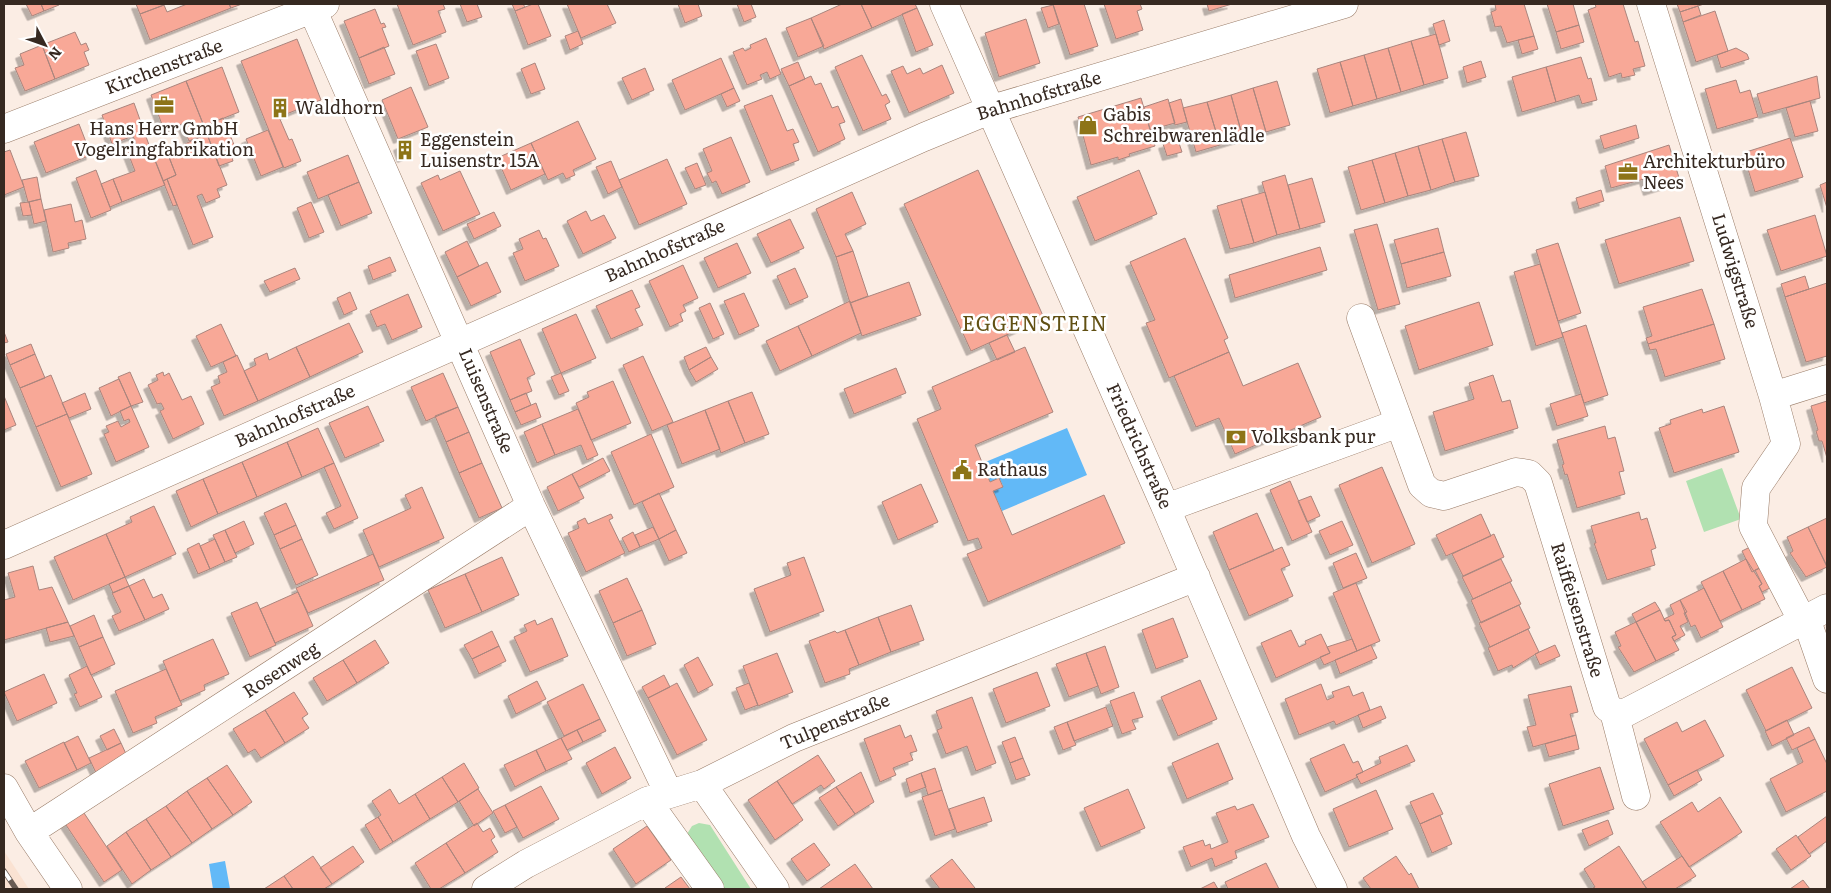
<svg xmlns="http://www.w3.org/2000/svg" width="1831" height="893" font-family="Literata,serif">
<defs>
<filter id="shadow"><feDropShadow dx="-4.5" dy="4.5" stdDeviation="0" flood-color="#0004"/></filter>
</defs>
<rect width="100%" height="100%" fill="#fbede4"/>
<!-- built -->
<path fill="#fae2d2" d="M4,851L29,889H4Z"/>
<!-- green -->
<path fill="#b1e1b1" d="M1722,468L1741,519L1704,532L1686,481Z
M699,823L710,825L751,889H718L687,834L692,826Z"/>
<!-- water -->
<path fill="#62b9f7" d="M1067,428L1087,475L1002,511L993,491L1003,486L999,478L990,482L983,463Z
M225,861L230,889H213L209,864Z"/>
<!-- building -->
<path fill="#f8a897" stroke="#aa857d" filter="url(#shadow)" d="M26,4H41L44,11L32,16Z
M41,4H58L59,5L44,11Z
M136,4H164V5L140,14Z
M187,4H229L231,8L150,40L140,14L164,5L167,12Z
M229,4H242L231,8Z
M397,4H443L445,9L438,11L446,32L413,45Z
M460,4H477L482,17L467,22Z
M512,4H523L525,7L515,11Z
M533,4H538L551,36L528,45L515,11Z
M567,4H607L616,23L581,38Z
M678,4H698L702,16L685,23Z
M737,4H751L756,17L744,22Z
M842,4H861L872,28L824,49L811,18Z
M861,4H915L917,8L872,28Z
M1053,4H1084L1098,46L1070,55Z
M1104,4H1140L1142,9L1137,11L1143,30L1116,39Z
M1207,4H1232L1209,11Z
M1495,4H1524L1534,36L1507,43L1501,26L1495,27L1491,12L1496,10Z
M1547,4H1573L1579,25L1556,32Z
M1595,4H1623L1635,42L1638,41L1645,66L1633,69L1635,75L1622,78L1621,73L1609,77L1588,10L1596,7Z
M1677,4H1704L1680,12Z
M1053,5L1059,24L1048,28L1041,8Z
M1698,6L1701,15L1683,22L1680,12Z
M917,8L933,45L916,52L902,14Z
M375,9L381,24L384,23L386,27L382,28L389,46L359,58L344,21Z
M1715,11L1728,51L1696,62L1683,22Z
M811,18L824,46L798,57L786,28Z
M1026,19L1040,63L999,77L985,33Z
M1444,20L1450,41L1439,45L1433,24Z
M1579,25L1584,42L1561,49L1556,32Z
M578,31L583,44L570,50L565,36Z
M75,32L81,45L86,43L89,50L84,52L89,65L55,79L42,45Z
M1436,34L1448,78L1424,85L1411,41Z
M1534,36L1538,49L1522,54L1518,40Z
M766,38L781,74L770,79L767,72L760,75L762,79L747,85L733,52L743,48L745,51L751,48L750,45Z
M297,39L321,100L279,117L289,140L292,139L301,161L284,168L241,61Z
M1411,41L1424,85L1401,92L1388,48Z
M436,44L449,78L429,86L416,51Z
M42,45L55,79L25,91L15,68L24,65L20,54Z
M384,47L395,74L369,84L359,58Z
M1388,48L1401,92L1377,99L1364,55Z
M1736,48L1747,54L1749,59L1721,68L1717,55Z
M862,55L882,96L886,94L890,102L885,105L891,119L863,131L835,67Z
M1364,55L1377,99L1353,106L1340,62Z
M1581,57L1588,79L1591,78L1597,100L1582,104L1579,95L1556,102L1546,67Z
M721,58L734,88L685,110L672,80Z
M1481,61L1486,77L1467,83L1463,67Z
M798,62L805,79L789,86L781,69Z
M1340,62L1353,106L1330,113L1317,69Z
M535,63L545,89L531,94L521,69Z
M942,65L954,93L909,113L891,71L903,66L907,74L920,68L923,74Z
M222,67L239,112L204,126L186,81Z
M1546,67L1556,102L1522,112L1512,77Z
M645,68L654,90L632,100L622,78Z
M811,76L815,85L821,83L832,108L838,106L845,122L839,124L845,139L818,152L789,86Z
M1817,76L1820,98L1763,114L1757,94Z
M1736,80L1740,93L1750,90L1758,117L1717,129L1705,89Z
M186,81L207,134L189,141L182,124L164,130L151,95Z
M1277,81L1290,125L1266,132L1253,88Z
M411,87L428,127L398,139L382,100Z
M734,88L740,101L727,107L721,94Z
M1253,88L1266,132L1243,138L1231,95Z
M772,95L787,131L793,129L799,142L793,144L799,160L771,171L744,106Z
M1231,95L1243,138L1220,145L1207,102Z
M1141,98L1155,146L1129,154L1130,156L1118,160V157L1091,165L1078,117Z
M1168,99L1175,123L1150,130L1144,107Z
M1181,99L1187,122L1175,125L1169,103Z
M1810,101L1818,131L1795,137L1786,108Z
M1207,102L1220,145L1196,152L1183,108Z
M134,103L149,145L138,149L133,136L112,144L102,115Z
M223,118L237,152L231,154L233,161L219,166L204,126Z
M578,121L596,159L573,170L575,175L566,179L563,173L548,180L531,143Z
M79,124L91,155L46,173L34,142Z
M1636,125L1639,138L1604,149L1600,136Z
M268,130L283,167L261,176L246,139Z
M1466,132L1479,176L1455,182L1442,139Z
M207,134L227,185L217,189L220,197L206,203L202,194L197,196L213,237L193,245L167,179L176,175L167,152Z
M731,137L750,182L722,194L716,181L712,183L707,173L712,171L703,149Z
M1790,138L1803,177L1755,192L1743,153Z
M1442,139L1455,182L1431,190L1418,146Z
M1178,140L1182,152L1167,156L1163,144Z
M407,142L411,154L402,158L398,146Z
M531,143L545,174L511,190L497,158Z
M149,145L165,185L122,202L113,179L135,171L128,153Z
M1669,145L1680,181L1648,191L1644,179L1611,188L1605,166Z
M1418,146L1431,190L1408,196L1395,153Z
M10,150L24,187L4,195V152Z
M167,152L176,175L163,181L154,158Z
M1395,153L1408,196L1385,203L1372,160Z
M348,155L359,182L318,199L307,172Z
M667,159L687,204L639,225L619,180Z
M1372,160L1385,203L1361,210L1348,167Z
M611,161L622,187L608,194L596,167Z
M697,163L706,185L695,189L685,168Z
M96,170L111,210L91,218L76,178Z
M978,170L1044,318L971,351L904,204Z
M1139,170L1157,214L1095,241L1077,197Z
M460,171L480,214L443,231L421,183L438,175L440,180Z
M1285,175L1300,229L1277,235L1262,182Z
M37,177L41,199L28,202L22,180Z
M1312,178L1325,222L1300,229L1288,185Z
M113,179L122,202L110,207L101,184Z
M167,179L177,205L173,206L163,181Z
M359,182L372,213L341,226L328,195Z
M1827,182V208L1820,185Z
M1601,190L1604,201L1579,209L1576,198Z
M852,192L866,224L845,234L853,251L836,257L816,209Z
M1265,192L1277,235L1254,243L1241,199Z
M41,199L46,221L34,224L29,202Z
M1241,199L1254,243L1230,249L1217,206Z
M29,202L32,215L23,216L20,203Z
M311,202L324,232L309,238L297,208Z
M71,204L75,222L82,220L86,239L68,243L69,248L53,252L44,210Z
M586,211L591,221L604,215L616,238L583,254L567,221Z
M494,212L501,226L474,239L467,224Z
M1815,215L1827,256L1781,271L1767,230Z
M1680,217L1694,261L1619,284L1605,240Z
M790,219L804,248L771,263L757,234Z
M1377,224L1400,304L1378,310L1354,230Z
M1438,228L1444,252L1401,264L1394,240Z
M539,230L543,239L546,238L559,266L525,281L513,253L523,249L519,239Z
M1185,238L1228,338L1224,340L1229,352L1169,378L1146,323L1155,320L1130,262Z
M467,241L479,266L457,277L445,252Z
M737,243L751,273L718,288L704,258Z
M1558,243L1581,313L1558,321L1536,250Z
M1320,247L1327,270L1235,298L1229,275Z
M853,251L868,296L850,303L836,257Z
M1444,252L1451,276L1407,288L1401,264Z
M390,257L396,271L373,280L368,266Z
M487,262L501,292L471,306L457,277Z
M1540,264L1563,337L1536,346L1514,272Z
M683,265L698,298L683,305L686,311L680,314L683,321L670,327L649,281Z
M295,268L300,279L270,292L264,281Z
M795,268L808,297L790,305L777,276Z
M1805,276L1809,289L1785,297L1781,284Z
M909,282L921,315L862,336L850,303Z
M1827,283V356L1806,362L1785,297Z
M1702,289L1714,324L1648,344L1646,338L1652,336L1643,307Z
M632,290L640,307L635,309L643,325L611,339L596,306Z
M350,292L357,309L344,315L337,298Z
M744,293L759,326L739,335L724,301Z
M408,294L422,327L392,340L385,324L377,327L370,311Z
M850,301L861,333L812,356L798,326Z
M1479,302L1493,345L1419,370L1405,326Z
M710,303L724,334L713,339L699,308Z
M576,314L596,358L561,373L542,329Z
M349,323L363,352L310,377L296,347Z
M221,324L236,356L211,367L196,336Z
M1714,324L1725,359L1665,377L1656,349L1650,350L1648,344Z
M1586,325L1608,395L1584,403L1562,333Z
M798,326L812,356L780,371L766,341Z
M4,332L8,342L4,343Z
M1007,335L1015,352L997,360L989,343Z
M520,339L535,374L527,378L532,391L510,400L490,352Z
M31,344L35,354L10,365L6,354Z
M296,347L310,377L258,401L244,371L256,365L254,359L267,353L269,360Z
M706,347L711,357L689,370L684,357Z
M1025,347L1053,412L975,445L990,482L999,478L1003,487L993,491L1012,535L1104,495L1125,543L988,602L967,554L982,548L978,538L968,541L917,419L941,409L932,387Z
M1229,352L1243,386L1298,363L1321,417L1235,454L1219,418L1196,427L1174,376Z
M35,354L45,378L20,388L10,365Z
M237,355L258,401L224,416L211,387L220,383L218,376L227,372L223,362Z
M643,356L673,422L652,431L623,365Z
M711,357L718,369L696,382L689,370Z
M896,368L906,393L854,414L844,389Z
M130,372L143,402L131,406L118,377Z
M163,372L164,376L169,373L182,400L191,396L204,424L173,439L160,411L164,409L161,403L157,404L148,385L158,380L156,375Z
M443,373L458,407L426,421L411,387Z
M561,373L569,391L559,395L551,377Z
M51,375L67,414L36,427L20,388Z
M1493,375L1502,402L1510,400L1518,428L1445,451L1433,412L1474,399L1469,383Z
M119,379L131,406L111,416L99,388Z
M613,381L631,423L591,440L576,403L589,397L587,392Z
M752,392L769,434L745,443L728,401Z
M85,393L91,409L69,418L62,403Z
M526,393L531,405L515,412L510,400Z
M1581,394L1588,416L1557,426L1550,404Z
M4,396L16,425L4,430Z
M728,401L745,443L721,453L705,410Z
M1827,401V458L1822,441H1819L1816,431L1818,430L1811,406Z
M536,403L541,417L521,425L515,412Z
M131,406L149,447L116,462L104,434L109,432L106,426L118,421L121,427L130,422L129,419L124,421L120,411Z
M368,406L384,441L345,458L329,423Z
M1724,406L1739,452L1674,473L1659,428L1671,424L1670,420L1702,409L1703,413Z
M458,407L469,432L446,442L435,416Z
M578,409L598,455L587,460L581,445L555,455L542,424Z
M705,410L720,449L682,464L667,425Z
M67,414L92,474L61,487L36,427Z
M542,424L555,455L537,463L524,432Z
M1605,426L1608,439L1615,437L1624,471L1619,472L1625,494L1577,508L1567,474L1565,475L1562,465L1564,464L1557,440Z
M318,428L334,463L302,477L287,442Z
M469,432L482,463L459,473L446,442Z
M651,434L674,487L634,505L611,452Z
M287,442L302,477L257,497L242,462Z
M603,458L610,471L579,487L572,474Z
M242,462L257,497L218,514L203,479Z
M334,463L358,518L334,529L326,513L341,506L324,467Z
M482,463L502,508L479,518L459,473Z
M1382,467L1415,544L1372,563L1339,485Z
M572,474L584,498L558,511L547,487Z
M203,479L218,514L191,527L176,491Z
M1290,481L1312,532L1292,541L1270,490Z
M921,484L938,522L898,540L882,502Z
M422,487L444,538L379,567L363,530L411,508L405,495Z
M659,493L676,530L659,539L642,502Z
M1311,496L1320,516L1307,522L1298,501Z
M286,503L296,525L274,535L264,513Z
M154,506L176,554L125,577L106,534L132,522L130,517Z
M1639,512L1641,520L1647,518L1656,548L1651,550L1655,565L1607,580L1594,543H1596L1591,526Z
M1257,513L1274,551L1229,570L1213,532Z
M611,514L613,518L609,520L625,553L586,572L568,533L579,528L577,522L585,518L588,524Z
M1481,514L1491,536L1446,556L1436,535Z
M1827,518V566L1808,527Z
M244,521L254,544L235,553L225,530Z
M1342,521L1353,545L1330,555L1319,531Z
M296,525L302,539L280,549L274,535Z
M653,527L659,539L640,547L635,535Z
M1808,527L1827,567L1806,577L1790,553L1793,551L1787,537Z
M225,530L237,557L225,562L213,535Z
M676,530L687,553L669,561L659,539Z
M633,532L640,547L629,552L622,538Z
M106,534L125,577L73,600L54,557Z
M1494,534L1504,557L1463,576L1452,554Z
M215,539L225,562L210,569L200,546Z
M302,539L318,575L296,585L280,549Z
M199,543L210,569L198,574L187,549Z
M1752,546L1762,567L1752,572L1742,551Z
M1282,547L1290,565L1281,569L1293,596L1249,616L1229,570Z
M1356,553L1367,578L1343,588L1333,563Z
M373,554L384,580L308,613L296,588Z
M502,557L519,595L482,612L465,574Z
M804,557L824,611L770,632L754,589L791,575L787,563Z
M1501,559L1512,581L1473,599L1462,577Z
M1746,559L1762,584L1759,586L1765,599L1742,610L1723,571Z
M33,566L39,590L52,587L68,622L4,640V600L15,597L8,573Z
M1762,567L1772,587L1762,592L1759,586L1762,584L1755,570Z
M1723,571L1742,610L1720,621L1701,582Z
M465,574L482,612L445,628L428,590Z
M125,577L129,586L113,593L109,584Z
M627,578L642,610L613,623L599,591Z
M144,579L153,598L162,594L169,609L145,620L129,586Z
M1510,582L1521,604L1481,623L1471,600Z
M1356,583L1380,641L1357,651L1333,593Z
M129,586L145,620L119,631L112,616L121,612L112,593Z
M1704,588L1723,627L1701,638L1695,625L1691,627L1680,600Z
M298,592L313,626L275,643L260,609Z
M1680,600L1687,612L1684,613L1688,622L1680,626L1685,635L1674,641L1672,637L1676,635L1669,620L1665,621L1664,619L1674,614L1670,605Z
M257,602L276,645L250,657L231,613Z
M1655,602L1660,610L1636,622L1632,614Z
M911,605L924,640L891,652L878,617Z
M1519,605L1530,628L1490,647L1479,623Z
M642,610L656,644L627,656L613,623Z
M1660,610L1665,621L1669,620L1676,635L1672,637L1679,650L1656,661L1636,622Z
M94,615L103,637L79,647L70,626Z
M878,617L891,652L859,665L845,630Z
M552,618L568,656L530,672L514,637L527,631L524,625L535,620L537,625Z
M1173,618L1188,657L1156,669L1142,630Z
M68,622L74,636L50,642L46,628Z
M1636,622L1656,661L1634,672L1618,647L1621,646L1615,632Z
M1528,629L1539,652L1513,668L1512,665L1498,671L1488,648Z
M845,630L859,665L849,669L850,674L825,683L809,641L835,631L837,633Z
M1291,630L1299,647L1306,644L1305,641L1321,634L1330,653L1276,678L1261,643Z
M492,631L499,646L472,659L464,645Z
M103,637L115,664L91,675L79,647Z
M213,639L229,674L204,685L205,690L180,701L163,661Z
M1352,639L1357,651L1324,665L1320,657L1330,653L1327,647Z
M375,640L389,663L357,683L343,660Z
M1371,645L1377,658L1340,674L1335,660Z
M1555,645L1560,656L1540,665L1535,654Z
M499,646L506,661L479,674L472,659Z
M1105,646L1119,687L1101,694L1086,653Z
M777,653L793,692L758,706L743,666Z
M1086,653L1098,686L1069,697L1056,664Z
M698,657L713,685L698,693L684,665Z
M343,660L357,683L327,701L313,678Z
M87,666L102,697L80,707L74,694L77,693L69,675Z
M1792,667L1812,708L1766,731L1746,690Z
M166,669L182,705L155,717L157,723L133,733L115,691Z
M1037,672L1050,706L1006,723L993,689Z
M44,674L57,703L17,721L4,692Z
M664,675L670,687L648,698L642,687Z
M1200,680L1217,719L1178,736L1161,697Z
M537,681L546,699L516,714L508,696Z
M677,683L707,740L677,755L648,698Z
M749,683L758,705L745,710L736,688Z
M583,684L600,719L564,736L547,702Z
M1321,684L1327,700L1334,697L1332,692L1349,686L1353,696L1363,692L1370,710L1336,725L1334,721L1299,735L1285,699Z
M1571,686L1578,712L1570,714L1576,735L1533,747L1527,727L1536,725L1528,695Z
M294,692L308,714L302,718L309,728L285,743L265,710Z
M1134,692L1143,717L1132,720L1136,729L1122,734L1110,701Z
M972,697L996,763L976,771L967,746L946,754L937,730L942,728L936,711Z
M1381,706L1386,718L1363,728L1358,715Z
M1106,707L1113,726L1074,741L1067,722Z
M265,710L285,743L261,758L255,749L248,753L233,729Z
M600,719L606,731L583,742L577,730Z
M1705,720L1724,756L1668,785L1644,739L1677,722L1682,732Z
M1787,720L1794,735L1772,746L1765,731Z
M1067,722L1076,745L1063,750L1054,727Z
M900,725L905,738L911,735L917,751L910,753L913,760L893,768L896,775L880,782L864,739Z
M1809,727L1815,739L1792,750L1786,738Z
M114,729L121,743L107,750L100,736Z
M577,730L583,742L567,750L561,738Z
M1576,735L1579,749L1549,757L1545,744Z
M78,736L91,763L77,770L64,743Z
M1015,737L1023,758L1010,763L1002,742Z
M561,738L572,759L546,771L536,750Z
M1815,739L1827,764V791L1786,812L1770,779L1803,762L1797,748Z
M64,742L77,770L39,788L25,761Z
M121,743L127,756L97,775L89,758Z
M1218,743L1233,779L1187,799L1172,763Z
M1344,744L1353,763L1358,761L1363,772L1356,775L1358,777L1325,792L1310,759Z
M1407,745L1415,761L1361,784L1356,775L1381,763L1379,757Z
M615,747L631,778L602,794L586,763Z
M536,750L546,771L515,787L504,765Z
M818,755L835,781L824,789L821,785L792,804L777,781Z
M1023,758L1030,775L1016,780L1010,763Z
M464,763L479,788L458,802L442,777Z
M227,765L252,802L233,815L207,778Z
M1600,767L1614,809L1563,826L1549,784Z
M935,768L942,790L928,795L921,773Z
M1697,770L1702,780L1674,796L1668,785Z
M861,772L874,802L855,814L836,787Z
M921,773L926,787L910,793L906,779Z
M442,777L458,802L430,819L415,794Z
M207,778L233,815L212,829L187,791Z
M777,781L803,820L775,840L748,800Z
M541,786L559,819L523,838L505,805Z
M836,787L855,814L838,826L819,798Z
M390,789L399,804L415,794L430,819L393,842L378,817L381,815L372,801Z
M478,789L493,813L474,826L459,801Z
M1128,789L1145,828L1101,847L1084,808Z
M942,790L955,829L935,836L922,797Z
M1376,790L1393,829L1349,847L1333,809Z
M187,791L212,829L192,843L166,806Z
M1433,793L1443,814L1420,824L1410,802Z
M984,797L992,821L957,833L949,809Z
M1720,797L1742,832L1689,867L1660,822L1692,802L1698,812Z
M1253,804L1269,837L1235,851L1237,858L1215,867L1212,858L1191,867L1183,847L1203,840L1205,846L1210,844L1211,849L1228,842L1216,813L1235,806L1237,810Z
M505,805L517,827L505,833L493,811Z
M166,806L192,843L171,857L146,819Z
M82,810L122,870L104,882L64,822Z
M1440,815L1452,844L1432,853L1420,824Z
M1827,816V841L1809,854L1798,837Z
M378,817L393,842L380,850L365,825Z
M146,819L171,857L151,870L126,832Z
M1608,820L1613,834L1589,846L1582,830Z
M477,823L483,832L490,828L495,837L491,840L498,852L465,873L446,843Z
M647,826L671,860L636,884L613,849Z
M126,832L151,870L132,884L107,846Z
M1796,835L1811,856L1791,870L1776,849Z
M446,843L465,873L439,889H431L415,863Z
M814,843L830,865L807,881L791,859Z
M353,846L364,862L332,884L320,868Z
M1619,846L1647,889H1591L1595,887L1584,869Z
M313,856L332,884L324,889H293L284,876Z
M1396,856L1409,875L1411,873L1419,889H1371L1363,878Z
M1682,856L1696,876L1675,889H1647L1642,882Z
M952,859L975,888L973,889H940L930,876Z
M1266,863L1279,889H1228L1225,882Z
M855,864L873,889H819Z
M284,876L293,889H264Z
M681,877L690,889H665V888Z
M1803,880L1810,889H1790Z
M1214,882L1218,889H1200Z"/>
<g fill="none" stroke-linecap="round" stroke-linejoin="round">
<defs>
<path id="minor" d="M310,4L531,506L669,794
M944,4L1166,508L1306,836L1333,889
M1651,4L1773,396L1786,444L1756,488L1753,526L1802,620
M4,129L325,4
M1361,318L1422,485L1431,493L1444,496L1516,472L1529,474L1538,483L1607,707L1614,712L1625,713L1827,608
M1773,396L1827,379
M1166,508L1399,423
M4,545L924,137L992,109L1344,4
M1806,618L1827,679
M1614,712L1636,796
M702,784L775,889
M4,788L29,832L68,889
M647,801L710,889
M29,832L531,506
M486,889L526,864L647,801L702,784L794,738L1196,577"/>
</defs>
<!-- minor casing -->
<use href="#minor" stroke="#987b67" stroke-width="29"/>
<!-- minor -->
<use href="#minor" stroke="#fff" stroke-width="28"/>
<defs>
<path id="rail" d="M4,871L16,889"/>
</defs>
<!-- rail casing -->
<use href="#rail" stroke="#695c54" stroke-width="5.5"/>
<!-- rail -->
<use href="#rail" stroke="#fff" stroke-width="4" stroke-dasharray="11" stroke-linecap="butt"/>
</g>
<!-- icons -->
<defs>
<symbol id="office-bare" viewBox="-9 -9 18 18"><path d="M-6-3h4V-5.5h4V-3h4V5H-6ZM-1-4.5V-3h2v-1.5ZM-6 0V1H6V0Z" fill="#8d7418" stroke="#fff" stroke-width="2.5" paint-order="stroke"/></symbol>
<symbol id="building-bare" viewBox="-9 -9 18 18"><path d="M-4-6H4V6H1V3H-1V6H-4ZM-2.5-4.3h1.7v1.8h-1.7ZM.8-4.3h1.7v1.8H.8ZM-2.5-1h1.7V.8h-1.7ZM.8-1h1.7V.8H.8Z" fill="#8d7418" stroke="#fff" stroke-width="2.5" paint-order="stroke"/></symbol>
<symbol id="shop-bare" viewBox="-9 -9 18 18"><path d="M-5-2.5h2.3a2.7 3.5 0 0 1 5.4 0H5L5.5 6h-11ZM-1.5-2.5h3a1.5 2.3 0 0 0-3 0Z" fill="#8d7418" stroke="#fff" stroke-width="2.5" paint-order="stroke"/></symbol>
<symbol id="bank-bare" viewBox="-9 -9 18 18"><path d="M-6-4H6V4H-6ZM0-2.3a2.3 2.3 0 1 0 0 4.6a2.3 2.3 0 1 0 0-4.6Z" fill="#8d7418" stroke="#fff" stroke-width="2.5" paint-order="stroke"/></symbol>
<symbol id="civic-bare" viewBox="-9 -9 18 18"><path d="M-.6-6.5H3V-4.5H.6V-3L4-1V1h2V6H-6V1h2V-1L-.6-3ZM-1.2 2.5V6h2.4V2.5Z" fill="#8d7418" stroke="#fff" stroke-width="2.5" paint-order="stroke"/></symbol>
</defs>
<g fill-rule="evenodd">
<use href="#office-bare" x="150" y="91" width="28" height="28"/>
<use href="#building-bare" x="266" y="94" width="28" height="28"/>
<use href="#shop-bare" x="1074" y="111" width="28" height="28"/>
<use href="#building-bare" x="391" y="136" width="28" height="28"/>
<use href="#office-bare" x="1614" y="158" width="28" height="28"/>
<use href="#bank-bare" x="1222" y="423" width="28" height="28"/>
<use href="#civic-bare" x="948" y="456" width="28" height="28"/>
</g>
<g text-anchor="middle" stroke-width="5" stroke-linejoin="round" paint-order="stroke">
<!-- street labels -->
<g font-size="18" fill="#362921" stroke="#fff">
<text transform="translate(164 67) rotate(-21)" y="6">Kirchenstraße</text>
<text transform="translate(1039 96) rotate(-17)" y="6">Bahnhofstraße</text>
<text transform="translate(665 251) rotate(-24)" y="6">Bahnhofstraße</text>
<text transform="translate(1735 271) rotate(73)" y="6">Ludwigstraße</text>
<text transform="translate(486 401) rotate(67)" y="6">Luisenstraße</text>
<text transform="translate(295 416) rotate(-24)" y="6">Bahnhofstraße</text>
<text transform="translate(1139 446) rotate(66)" y="6">Friedrichstraße</text>
<text transform="translate(1577 610) rotate(73)" y="6">Raiffeisenstraße</text>
<text transform="translate(281 670) rotate(-33)" y="6">Rosenweg</text>
<text transform="translate(835 722) rotate(-23)" y="6">Tulpenstraße</text>
</g>
<!-- poi labels -->
<g font-size="18" fill="#362921" stroke="#fff" text-anchor="start">
<text x="295" y="114">Waldhorn</text>
<text x="1103" y="121">Gabis<tspan x="1103" dy="21">Schreibwarenlädle</tspan></text>
<text x="164" y="135" text-anchor="middle">Hans Herr GmbH<tspan x="164" dy="21">Vogelringfabrikation</tspan></text>
<text x="420" y="146">Eggenstein<tspan x="420" dy="21">Luisenstr. 15A</tspan></text>
<text x="1643" y="168">Architekturbüro<tspan x="1643" dy="21">Nees</tspan></text>
<text x="1251" y="443">Volksbank pur</text>
<text x="977" y="476">Rathaus</text>
</g>
<!-- quarter labels -->
<g font-size="20" letter-spacing="1" fill="#615013" stroke="#fff">
<text x="1035" y="331">EGGENSTEIN</text>
</g>
</g>
<!-- border -->
<rect width="1831" height="893" fill="none" stroke="#362921" stroke-width="10"/>
<!-- north arrow -->
<g transform="translate(45 45) rotate(131)" stroke="#ffffff" stroke-width="4" paint-order="stroke">
<path d="M0-4L9 19L0 12L-9 19Z" fill="#362921"/>
<text y="-8" font-size="14" font-weight="bold" text-anchor="middle" fill="#362921">N</text>
</g>
</svg>
